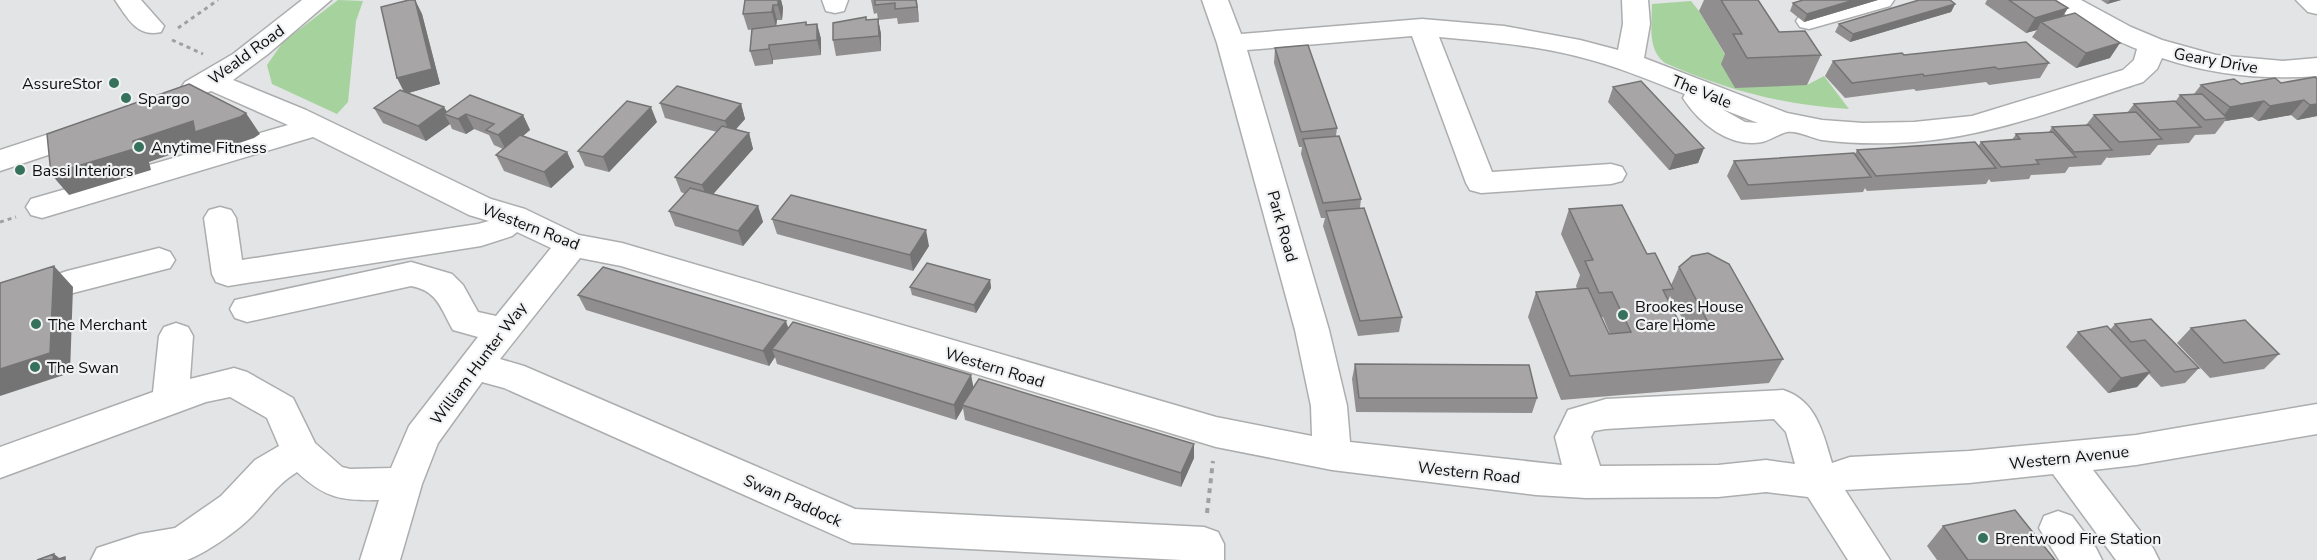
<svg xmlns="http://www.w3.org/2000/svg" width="2317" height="560" font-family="'Nunito Sans',sans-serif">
<rect width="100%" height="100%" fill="#e3e4e5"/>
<!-- green -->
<path fill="#a6d29d" d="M338,0L363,1L356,21L348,102L337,114L272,84L267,65L283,42Z
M1691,1L1699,11L1730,63L1807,85L1824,76L1849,109C1782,105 1727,90 1665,63C1647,50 1652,25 1652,4Z"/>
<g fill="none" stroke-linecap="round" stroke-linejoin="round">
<defs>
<path id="minor" d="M115,0H141L164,26L161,32C137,38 127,17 115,0Z
M302,0H331L268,54L233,80L306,110L491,199L525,209L579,235L622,243L1216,417L1312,436L1311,406L1295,330L1217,43L1202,0H1228L1241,34L1422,19L1504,26L1580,40L1618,50L1623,24L1622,0H1648L1650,24L1644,58L1787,113L1822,120L1863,123L1914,122L1972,116L2123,70L2134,60L2137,49C2116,40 2061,18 2049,0H2081L2131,27L2162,40L2216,55L2283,61L2317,58V76C2264,80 2213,75 2162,58L2157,69L2143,82C2068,106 1993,136 1914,142C1884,144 1852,144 1822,140C1812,138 1797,130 1787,132C1781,133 1770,140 1762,142C1729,148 1699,123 1683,98L1685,94C1649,80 1614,65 1576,56C1531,45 1485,41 1439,37L1492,172L1611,164L1622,167L1626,174L1622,181L1611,184L1481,193L1470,190L1466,183L1412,36L1247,50L1329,330L1347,406L1350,442L1562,465L1555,437L1568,410L1606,399L1783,390C1816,400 1823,433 1832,463L1850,457L1969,451L2136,435L2317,404V434L2136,465L2093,470L2153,548L2159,560H2116L2053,474L1969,483L1845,490L1890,560H1848L1808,497L1766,492L1718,497L1586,498L1536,495L1332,470L1216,447L621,266L580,258L500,359L524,366L855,509L1204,527L1218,532L1224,544V560H1182L852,543L504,388L482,382L438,443L422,484L400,560H360L379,500C341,501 325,498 297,472C276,485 267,501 250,518C236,532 206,553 187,560H91L97,548L140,534L175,528L221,496L255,460L279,446L267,418L230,397L206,402L0,478V447L153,392L159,336L164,327L176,323L188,327L193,336L190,379L234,368L247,372L293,398L315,443L342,467L350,469L391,468L409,426L478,337L453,330C441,309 438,291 411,286L247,322L235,318L230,309L235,300L411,262L452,274L463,285L478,312L496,316L551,248L517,232L512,236L481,246L228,286L216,282L212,274L204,218L209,210L220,207L231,210L236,218L242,260L478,224L489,221L469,215L313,137L42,218L31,215L26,207L31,199L288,125L211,91L195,97L185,94L181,88L185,82L233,54ZM1722,109L1758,123L1745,122ZM1774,419L1786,432L1795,464L1766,460L1718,465L1600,466L1591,437L1594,431L1606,429Z
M822,0H848L844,11L835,13L826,11Z
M1852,0H1894L1890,6L1809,29L1800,27L1796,21L1800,15Z
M2296,0H2317V14L2308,12Z
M89,121L99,124L104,131L99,138L0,171V150Z
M159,248L170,252L175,260L170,268L73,293L0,320V294L67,271Z
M2058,511L2072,516L2096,548L2102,560H2059L2039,528L2044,516Z"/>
</defs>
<!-- minor casing -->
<use href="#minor" stroke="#acadae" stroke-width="3"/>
<!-- path-far1 -->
<path stroke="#9fa0a1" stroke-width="3" stroke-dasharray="4 4" stroke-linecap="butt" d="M178,28L218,0
M172,40L203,54
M0,222L16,217"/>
<!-- path -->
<path stroke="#9fa0a1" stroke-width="4" stroke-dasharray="5 5" stroke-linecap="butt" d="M1207,513L1213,461"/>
<!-- minor -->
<use href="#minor" fill="#fff" fill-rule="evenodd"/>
</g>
<!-- wall -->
<path fill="#908e8e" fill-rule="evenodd" d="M415,0L422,14L440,84L408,93L447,112L523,115L530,130L523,136L567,152L574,167L551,188L504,171L496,155L503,149L494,145L489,135L474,129L466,134L452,129L450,124L426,141L383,123L374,108L404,91Z
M745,0H781L783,8L782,20H777L776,26L806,22L807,25L817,24L821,39V55L773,60V64L755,66L750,51L756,29L748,30L743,14Z
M871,0H917L919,22L898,24L897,18L878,20L877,13L874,14Z
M1704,0H1758L1779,32L1821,55L1807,85L1735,88L1721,64L1725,54L1699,11Z
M1803,0H1878L1804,22L1790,11L1793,3Z
M1987,0H2055L2063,16L2110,58L2076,68L2032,37L2037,30L2026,33L1985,4Z
M2101,0H2121L2107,4Z
M1955,4L1951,12L1850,42L1835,32L1839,24Z
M878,19L881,34V51L836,56L833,40L867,20Z
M1275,48L1337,128L1336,136L1361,199L1360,208L1402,317L1399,332L1358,336L1323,226L1325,218H1321L1301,154L1302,147H1299L1274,63Z
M1904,55L2049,63L2040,78L1989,85L1986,82L1916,91L1914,89L1845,98L1825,76L1833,61Z
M2315,77L2317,116L2297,120L2291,115L2258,121L2252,117L2225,121L2215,134L2195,135L2189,143L2158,145L2150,155L2108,158L2107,157L2101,165L2069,167L2065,173L2031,175L2029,179L1991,182L1989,179L1986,184L1867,191L1865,188L1863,192L1741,200L1727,176L1734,161L1855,154L1857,150L1978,146L1981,142L2012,140L2016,134L2049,132L2052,127L2086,125L2094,115L2127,113L2134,104L2175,102L2180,95L2194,94L2201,85L2281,83Z
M1613,87L1704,148L1698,163L1669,170L1608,102Z
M660,103L741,104L745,119L735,130L749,133L753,149L713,194L758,206L763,222L743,246L675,226L669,211L685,194L681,192L675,177L717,132L665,118Z
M657,122L609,172L585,166L578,151Z
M1569,209L1647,254L1671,285L1679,267L1783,359L1769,383L1561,400L1528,317L1536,292L1577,289L1576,286L1580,275L1561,234ZM1670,296L1688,329L1683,330L1668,301ZM1601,317H1603L1610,334H1609Z
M772,219L929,246L913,271L777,234Z
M990,280L991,288L976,313L912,295L910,287Z
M578,295L788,328L971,375L973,387L1194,458L1181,487L965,420L963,408L956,420L777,364L775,357L769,366L586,310Z
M2115,324L2199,368L2185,383L2161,387L2149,374L2137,387L2108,393L2066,347L2078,332L2110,330Z
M2191,328L2279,354L2264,369L2210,378L2177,343Z
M1355,364L1537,398L1532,413L1356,412L1352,379Z
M1943,526L2055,560H1937L1927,546Z"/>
<!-- shaded-wall -->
<path fill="#757474" d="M415,0L422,14L440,84L405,94L397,78Z
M776,0H781L783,8L782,20Z
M916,0L918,9L919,22L917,7Z
M1854,0H1878L1804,22L1807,14Z
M2110,0H2121L2107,4Z
M1955,4L1951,12L1850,42L1853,34Z
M773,5L777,20L776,27L772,12Z
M2068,8L2059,23L2041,22L2037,30L2026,33L2035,18Z
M878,19L881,34V51L879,36Z
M817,24L821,39V55L817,40Z
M2120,43L2110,58L2076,68L2086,53Z
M769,45L773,60V64L769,49Z
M2304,100L2291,115L2258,121L2270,106Z
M2264,101L2252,117L2225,121L2227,118L2221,119L2230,107Z
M741,104L745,119L730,136L725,121Z
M2317,104V116L2297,120L2310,105Z
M444,107L449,115L444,114L450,124L426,141L418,126Z
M651,107L657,122L609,172L603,157Z
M246,113L260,134L254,138L210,153L204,143L149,162L151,170L69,195L51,174L133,141L193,121Z
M466,114L474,129L466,134L458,119Z
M523,115L530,130L506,150L498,135Z
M749,133L753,149L708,200L702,185Z
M1704,148L1698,163L1669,170L1675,155Z
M567,152L574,167L551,188L544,172Z
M758,206L763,222L743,246L738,231Z
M926,230L929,246L913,271L910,255Z
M54,266L73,287L70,373L0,396V369Z
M990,280L991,288L976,313L974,305Z
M786,321L791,336L772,349L775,357L769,366L763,351Z
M2150,372L2137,387L2108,393L2121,378Z
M971,375L974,390L962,405L963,408L956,420L954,405Z
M1194,444V458L1181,487V473Z
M54,554L62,560H53Z"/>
<!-- building -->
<path fill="#a7a5a5" stroke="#757474" stroke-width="1.5" d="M409,0H415L432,69L397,78L381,7Z
M745,0H778V5H773L772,12L743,14Z
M875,0H916L917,7L895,9V3L875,5Z
M1721,0H1758L1779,32L1805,31L1821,55L1747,58L1733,34H1742Z
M1803,0H1854L1807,14L1793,3Z
M1919,0H1950L1955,4L1853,34L1839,24Z
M2009,0H2055L2068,8L2035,18Z
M2075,13L2120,43L2086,53L2041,22Z
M866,17V20L878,19L879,36L833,40V23Z
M806,22V25L817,24V40L769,45V49L750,51L752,29Z
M2026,42L2049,63L1998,69L1995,67L1924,76L1923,74L1852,83L1833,61L1902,53L1904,55Z
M1308,45L1337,128L1301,132L1275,48Z
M2315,77L2317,79V104L2310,105L2304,100L2270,106L2264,101L2230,107L2201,85L2234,79L2241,84L2275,78L2281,83Z
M1641,81L1704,148L1675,155L1613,87Z
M189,84L246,113L240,117L195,132L193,121L133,141L134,149L51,174L47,134Z
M677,86L741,104L725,121L660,103Z
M400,90L444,107L418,126L374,108Z
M2202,94L2227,118L2205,120L2180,95Z
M470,95L523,115L498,135L486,130L494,124L466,114L458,119L444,114Z
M627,101L651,107L603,157L578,151Z
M2175,101L2201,127L2159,130L2134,104Z
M2136,112L2162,139L2119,142L2094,115Z
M2089,125L2112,150L2074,152L2052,127Z
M722,126L749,133L702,185L675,177Z
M2053,132L2076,157L2036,160L2039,164L2001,167L1981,142L2020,139L2016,134Z
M520,135L567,152L544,172L496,155Z
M1339,136L1361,199L1323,203L1303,139Z
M1975,142L1996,168L1876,176L1857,150Z
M1854,153L1871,177L1748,185L1734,161Z
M690,188L758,206L738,231L669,211Z
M791,195L926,230L910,255L772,219Z
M1622,205L1647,254L1655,253L1673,289L1663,290L1683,330L1711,328L1679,267L1692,256L1708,253L1729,264L1783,359L1570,376L1536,292L1588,288L1609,334L1631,332L1612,292L1599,293L1585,261L1593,260L1569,209Z
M1364,208L1402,317L1360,321L1326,211Z
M927,263L990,280L974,305L910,287Z
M54,266L50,353L0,369V283Z
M603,267L786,321L763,351L578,295Z
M2151,319L2199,368L2175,372L2145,340L2131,342L2115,324Z
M2245,320L2279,354L2224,363L2191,328Z
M793,322L971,375L954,405L772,349Z
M2107,326L2150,372L2121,378L2078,332Z
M1355,364L1529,365L1537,398H1359Z
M979,379L1194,444L1181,473L962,405Z
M2015,510L2055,560H1968L1943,526Z
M54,554L53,560H37Z
M65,557V560H55Z"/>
<!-- markers -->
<g fill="#36715b" stroke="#f0f1f2" stroke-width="2">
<circle cx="114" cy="83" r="6"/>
<circle cx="126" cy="98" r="6"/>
<circle cx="139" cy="147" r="6"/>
<circle cx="20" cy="170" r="6"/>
<circle cx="1623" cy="315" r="6"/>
<circle cx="36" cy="324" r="6"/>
<circle cx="35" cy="367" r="6"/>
<circle cx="1983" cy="538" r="6"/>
</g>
<g text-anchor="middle" stroke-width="4.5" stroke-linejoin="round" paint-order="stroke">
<!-- street labels -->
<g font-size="16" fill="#0e0e0f" stroke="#f0f1f2">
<text transform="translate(246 54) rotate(-36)" y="6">Weald Road</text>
<text transform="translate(2216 60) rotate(10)" y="6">Geary Drive</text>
<text transform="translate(1702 91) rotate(22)" y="6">The Vale</text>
<text transform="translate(531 226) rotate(21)" y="6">Western Road</text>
<text transform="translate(1283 226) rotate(74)" y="6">Park Road</text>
<text transform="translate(478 363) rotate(-53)" y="6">William Hunter Way</text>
<text transform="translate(995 367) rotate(17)" y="6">Western Road</text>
<text transform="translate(2069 457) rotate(-6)" y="6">Western Avenue</text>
<text transform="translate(1469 472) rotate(6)" y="6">Western Road</text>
<text transform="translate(793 500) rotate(24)" y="6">Swan Paddock</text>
</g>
<!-- poi labels -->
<g font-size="16" fill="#0e0e0f" stroke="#f0f1f2" text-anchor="start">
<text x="102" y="89" text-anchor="end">AssureStor</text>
<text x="138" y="104">Spargo</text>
<text x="151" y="153">Anytime Fitness</text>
<text x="32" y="176">Bassi Interiors</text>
<text x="1635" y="312">Brookes House<tspan x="1635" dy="18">Care Home</tspan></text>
<text x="48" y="330">The Merchant</text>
<text x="47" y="373">The Swan</text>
<text x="1995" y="544">Brentwood Fire Station</text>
</g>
</g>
</svg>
